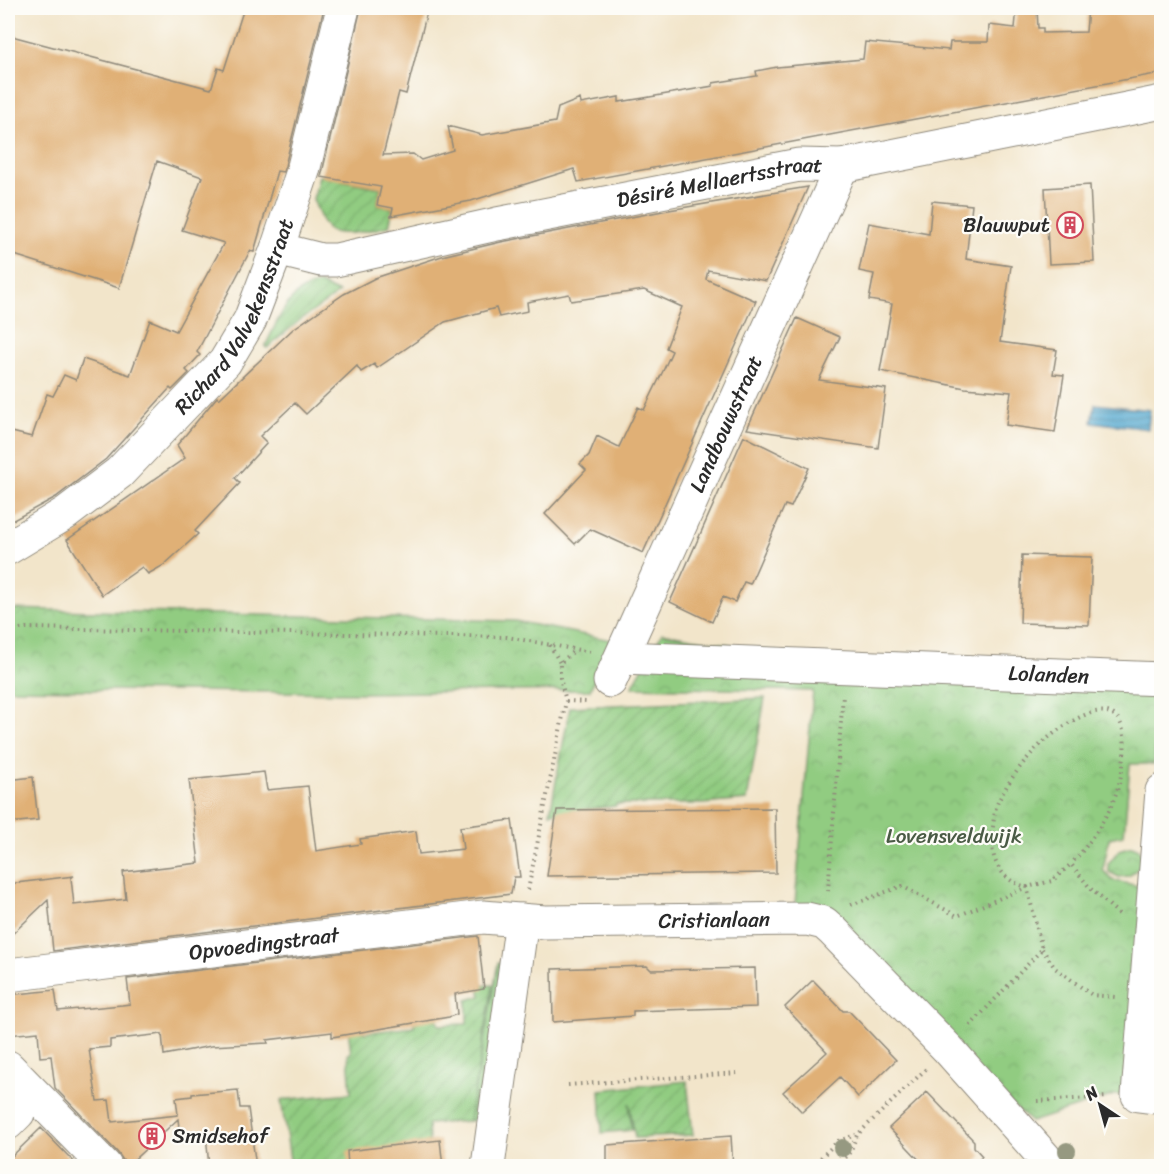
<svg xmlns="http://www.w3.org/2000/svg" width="1169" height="1174" font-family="Sriracha,sans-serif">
<defs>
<pattern id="park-crowns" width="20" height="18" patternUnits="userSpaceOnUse" patternTransform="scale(1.5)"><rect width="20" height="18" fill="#91cc81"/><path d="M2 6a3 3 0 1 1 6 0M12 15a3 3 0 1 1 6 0" fill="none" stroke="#7daf70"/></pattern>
<pattern id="garden-furrows" width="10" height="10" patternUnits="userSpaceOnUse" patternTransform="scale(1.5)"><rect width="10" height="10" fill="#91cc81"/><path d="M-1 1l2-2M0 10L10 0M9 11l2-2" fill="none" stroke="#7daf70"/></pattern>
<pattern id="water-rules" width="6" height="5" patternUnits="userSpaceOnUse" patternTransform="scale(1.5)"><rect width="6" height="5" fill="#55a9d0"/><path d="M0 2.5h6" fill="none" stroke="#478aa9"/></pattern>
</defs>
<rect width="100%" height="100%" fill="#fdfcf7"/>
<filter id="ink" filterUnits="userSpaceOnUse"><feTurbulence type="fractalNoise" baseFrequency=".0167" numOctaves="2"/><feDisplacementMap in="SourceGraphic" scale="12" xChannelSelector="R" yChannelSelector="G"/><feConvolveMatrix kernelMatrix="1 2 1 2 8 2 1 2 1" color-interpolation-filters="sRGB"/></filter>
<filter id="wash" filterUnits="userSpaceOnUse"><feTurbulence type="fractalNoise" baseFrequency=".008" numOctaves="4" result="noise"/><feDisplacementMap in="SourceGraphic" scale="24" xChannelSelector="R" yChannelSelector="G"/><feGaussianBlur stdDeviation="1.35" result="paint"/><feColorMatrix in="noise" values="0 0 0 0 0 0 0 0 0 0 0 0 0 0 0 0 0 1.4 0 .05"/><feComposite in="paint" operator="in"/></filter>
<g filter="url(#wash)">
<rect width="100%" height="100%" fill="#f2e5ca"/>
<!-- grass -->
<path fill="#91cc81" stroke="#5e7c56" stroke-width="1.5" d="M498,963L502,964L480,1120L469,1121Z"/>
<!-- park -->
<path fill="url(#park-crowns)" stroke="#5e7c56" stroke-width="1.5" d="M8,609L515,621L611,640L590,690L360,693L8,689Z
M662,633L941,681L1161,686L1154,764H1130L1124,835L1109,838L1103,870L1112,880L1143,887L1130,1094L1114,1095L1031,1122L795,904L813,691L632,687Z
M1132,846L1139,849L1144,863L1129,876L1119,877L1109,872L1108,864L1119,850Z"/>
<!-- garden -->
<path fill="url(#garden-furrows)" stroke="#5e7c56" stroke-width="1.5" d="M319,176L381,188L377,205L393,208L389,226C375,229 340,239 328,229C321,223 317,208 313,199Z
M320,284L339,293L299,321L267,348L265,347C277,322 289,287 320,284Z
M765,698L747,800L702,804H616V806L550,813L570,707Z
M493,985L469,1121L428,1124L429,1142L384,1166H291L281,1100L351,1093L348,1054L351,1053L347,1019L361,1017L364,1033L414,1027V1020L437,1017L438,1025L467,1024V1000L481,996L479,986Z
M687,1081L693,1135L635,1138L629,1103L632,1130L602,1133L600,1090Z"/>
<!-- water -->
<path fill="url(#water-rules)" stroke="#406a7e" stroke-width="1.5" d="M1095,404L1150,410L1148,429L1092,422Z"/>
<g id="blocks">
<!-- building -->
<path fill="#e0b076" d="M244,8H324L285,166L283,172L277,171L254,252L250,251L197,352L200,355L186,370L189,373L172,390L170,388L106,459L56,497L8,523V431L32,437L47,394L53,396L64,375L76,380L83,359L130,375L150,320L176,331L224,243L182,230L202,177L157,161L119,288L8,253V35L211,89L218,68L224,70Z
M361,8H428L406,94L399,92L383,155L413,154L421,160L453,150L448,126L482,135L555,122L558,108L580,99L581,104L619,97V102L644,98L713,86V83L757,76L756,71L777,67L863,59L865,42L949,50L950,42H988L989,25L1015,28L1017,8H1037L1038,28H1043V33L1086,32L1088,8H1161V73L578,182L574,169L471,201L391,216L393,208L377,205L381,187L321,177Z
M1090,185L1094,262L1049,264L1045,188Z
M808,187L766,281L708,270L706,279L756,301L643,553L590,529L575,544L545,514L586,470L580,464L589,455L597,436L619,447L638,407L644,410L663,371L672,351L666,348L682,307L644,290L571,301L569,294L527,302L528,311L499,317L496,308L445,322L377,368L374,364L361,372L357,366L306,414L295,403L260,436L267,443L235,478L240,483L195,531L198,534L164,565L148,574L142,567L102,595L67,540L185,458L177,445L217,397L219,399L293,329L344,294L375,278L442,256L501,242L663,211Z
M932,201L972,205L966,259L1011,266L1000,342L1057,350L1053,374L1064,375L1055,432L1006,425L1011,392L965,388L880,371L892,304L869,300L874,274L859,271L869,223L929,234Z
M797,318L840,337L819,380L886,389L878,448L747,429Z
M744,436L809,468L791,507L785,505L750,584L744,582L735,602L723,597L712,622L670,602Z
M1022,555L1092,557L1089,625L1020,623Z
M264,772L267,790L308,786L316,851L361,844L360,839L416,831L419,854L463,849L460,827L512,820L520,877H514L511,894L53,951L48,900L8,938V884L74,876L71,878L74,905L126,899L123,872L199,863L189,780Z
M33,777L38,820L8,823V780Z
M775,808L776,873L547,876L557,810Z
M478,936L484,989L455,994L457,1014L449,1017L332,1037V1032L267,1040L268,1043L211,1046L164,1055L162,1034L110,1040V1047L89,1049L97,1101L109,1100L112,1122L178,1115L176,1098L192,1096V1094L238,1090L240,1108H248L256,1167H209L206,1134L180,1136L178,1119L127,1166L118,1153L55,1088L51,1056L40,1057L38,1032L8,1035V995L55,990L58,1011L122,1005L130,1004L127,979Z
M647,966L651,970L755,968L756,1007L633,1011V1016L553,1022L552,969Z
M813,980L843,1011H849L896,1060L858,1097L840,1077L802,1112L783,1092L827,1052L785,1007Z
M927,1092L974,1141V1147L982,1156L971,1167H926L889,1128Z
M41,1128L75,1163L72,1167H8V1160Z
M731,1136L733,1167H607V1145Z
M440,1140L443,1167H348L347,1151Z"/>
</g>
</g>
<g filter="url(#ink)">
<use href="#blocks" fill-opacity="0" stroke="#8e887a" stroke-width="1.5"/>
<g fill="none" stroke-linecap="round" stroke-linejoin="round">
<defs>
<g id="minor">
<path id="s1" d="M277,249L321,260H336L497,224L799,165L842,166L1162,102"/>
<path id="s2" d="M8,548L66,513L119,473L225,362L250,320L277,249L303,171L343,8"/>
<path id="s3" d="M621,658L1162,679"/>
<path id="s4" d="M610,681L842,166"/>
<path d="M1162,791L1138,1095L1162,1098"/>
<path id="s5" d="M8,975L483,917L545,922L807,919L824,923L833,931L948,1049L1045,1158L1046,1166"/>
<path d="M8,1067L105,1166"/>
<path d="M8,1102L18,1113L8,1123"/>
<path d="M488,1166L522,920"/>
</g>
</defs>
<!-- minor casing -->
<use href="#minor" stroke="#8e887a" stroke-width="35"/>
<!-- path -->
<path stroke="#8e887a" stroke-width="4" stroke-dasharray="1.5 4.5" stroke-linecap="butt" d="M8,631L26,628L507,637L590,652
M550,645L560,663
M566,701L588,702
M528,890L566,701L560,678V663L575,650
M828,891L843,695
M851,905L902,886L957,916L1027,887L1052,881L1071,864L1090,888L1121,916
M1042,949L1055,968L1092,995L1115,997
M970,1026L1042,949L1027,887C1005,882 992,865 992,842C993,830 993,813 998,802C1007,784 1019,767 1032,753C1061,722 1131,676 1124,756C1120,800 1100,832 1071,864
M568,1085L738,1073
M1037,1101L1108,1097
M812,1166L838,1141L856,1135
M836,1166L850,1152L857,1135L926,1069"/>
<!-- minor -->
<use href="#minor" stroke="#fff" stroke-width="33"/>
</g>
<!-- trees -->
<g fill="#969981">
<circle cx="842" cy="1148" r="9"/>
<circle cx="1067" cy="1151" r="9"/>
</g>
</g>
<!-- icons -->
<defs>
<symbol id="building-ring" viewBox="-11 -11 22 22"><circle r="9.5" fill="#fdfcf7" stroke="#d1495b" stroke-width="1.5"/><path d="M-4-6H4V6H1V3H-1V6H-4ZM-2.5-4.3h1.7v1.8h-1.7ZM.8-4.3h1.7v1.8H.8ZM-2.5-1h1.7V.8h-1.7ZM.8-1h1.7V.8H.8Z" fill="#d1495b"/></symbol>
</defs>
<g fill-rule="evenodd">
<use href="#building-ring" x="1055" y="210" width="30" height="30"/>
<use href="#building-ring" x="137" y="1121" width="30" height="30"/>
</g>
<g text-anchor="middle" stroke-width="4.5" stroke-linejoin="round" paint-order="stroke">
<!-- street labels -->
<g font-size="21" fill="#2b2b2b" stroke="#fdfcf7">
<text dy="7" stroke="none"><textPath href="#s1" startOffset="452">Désiré Mellaertsstraat</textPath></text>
<text dy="7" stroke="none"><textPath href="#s2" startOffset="332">Richard Valvekensstraat</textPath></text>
<text dy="7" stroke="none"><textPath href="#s4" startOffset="282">Landbouwstraat</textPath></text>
<text dy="7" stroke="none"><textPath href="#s3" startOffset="428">Lolanden</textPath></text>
<text dy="7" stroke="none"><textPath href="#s5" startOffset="710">Cristianlaan</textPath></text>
<text dy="7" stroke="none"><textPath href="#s5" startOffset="258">Opvoedingstraat</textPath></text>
</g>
<!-- poi labels -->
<g font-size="21" fill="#2b2b2b" stroke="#fdfcf7" text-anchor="end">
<text x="1050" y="232">Blauwput</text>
<text x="172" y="1143" text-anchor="start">Smidsehof</text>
</g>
<!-- park labels -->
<g font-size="21" fill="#4a5b45" stroke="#fdfcf7">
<text x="954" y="843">Lovensveldwijk</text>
</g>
</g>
<!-- margin -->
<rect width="1169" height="1174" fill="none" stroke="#fdfcf7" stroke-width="30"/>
<!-- north arrow -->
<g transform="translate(1100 1105) rotate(324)" stroke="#fdfcf7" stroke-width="4.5" paint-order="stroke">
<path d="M0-4.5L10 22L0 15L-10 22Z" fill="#2b2b2b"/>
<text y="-9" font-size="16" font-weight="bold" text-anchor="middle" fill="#2b2b2b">N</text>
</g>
</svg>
